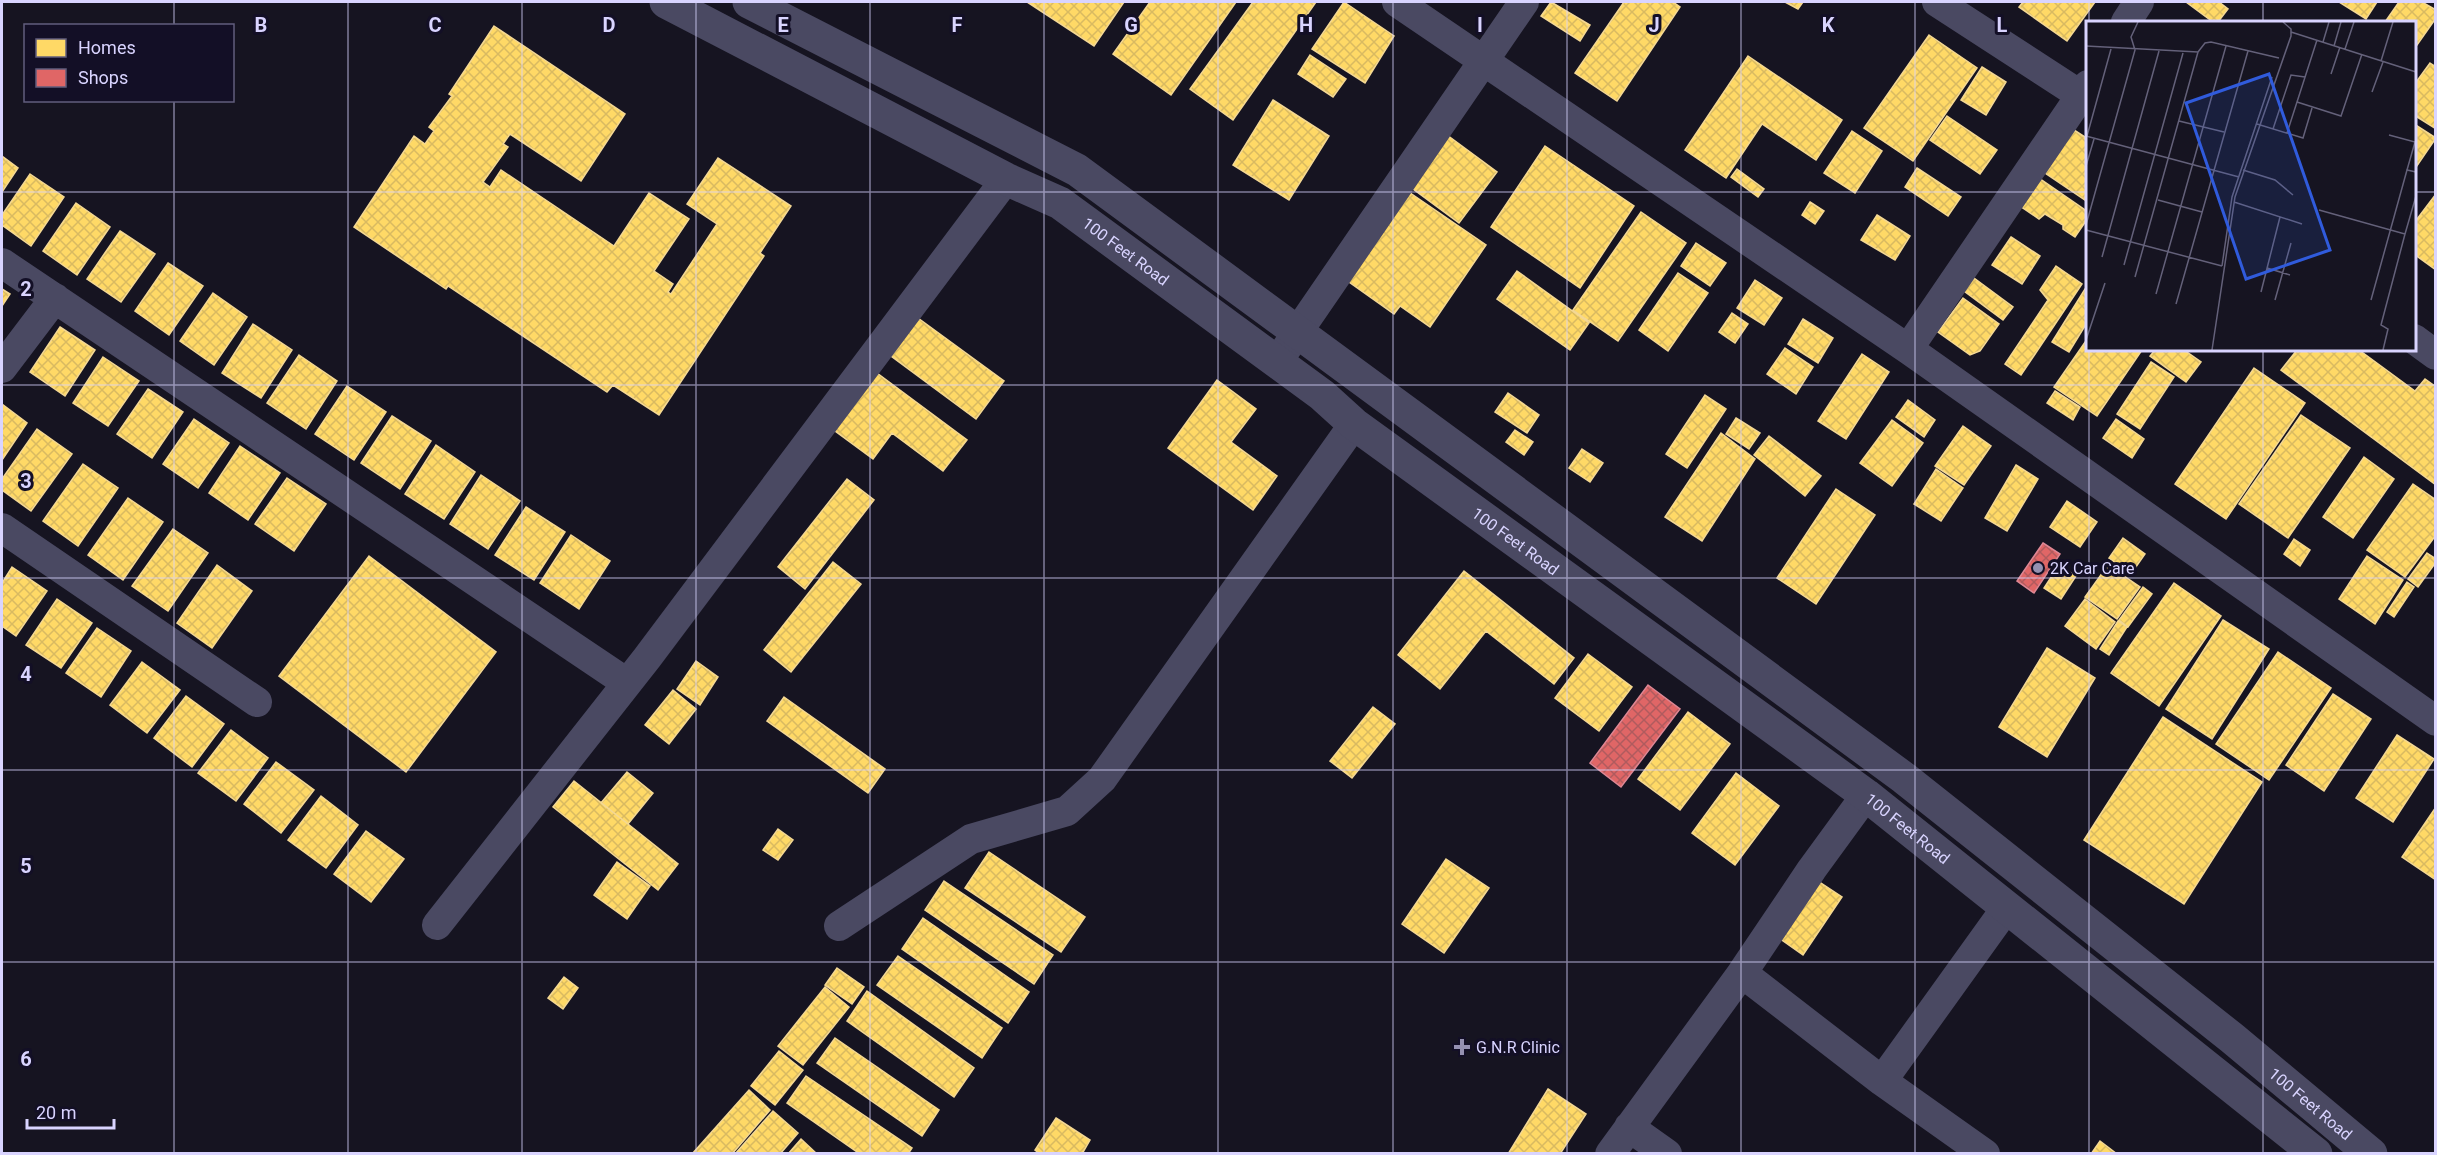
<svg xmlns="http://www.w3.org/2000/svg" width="2437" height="1155" font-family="Roboto,sans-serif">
<defs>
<pattern id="homes-cross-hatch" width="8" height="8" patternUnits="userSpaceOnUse" patternTransform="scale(1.5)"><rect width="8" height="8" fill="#ffd966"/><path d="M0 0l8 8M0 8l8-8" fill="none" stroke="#d9ba61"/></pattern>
<pattern id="shops-cross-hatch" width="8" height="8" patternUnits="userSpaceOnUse" patternTransform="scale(1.5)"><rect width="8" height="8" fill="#e06666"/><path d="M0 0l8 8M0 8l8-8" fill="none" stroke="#b05b5e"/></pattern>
</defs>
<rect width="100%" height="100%" fill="#161421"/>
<!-- homes -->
<path fill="url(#homes-cross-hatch)" stroke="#f4d894" stroke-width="1.5" d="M1027,2H1124L1094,46Z
M1150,2H1236L1171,95L1113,54Z
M1253,2H1316L1233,120L1190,89Z
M1344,2L1394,36L1365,83L1312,49Z
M1551,2L1590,25L1580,41L1541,16Z
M1624,2H1673L1680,7L1617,101L1575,73Z
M1785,2H1803L1798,9Z
M2023,2H2095L2067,41L2019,7Z
M2186,2H2219L2228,9L2218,22H2213Z
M2339,2H2377L2366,19Z
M2399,2H2422L2436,10V18L2417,45L2414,43V22H2385Z
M494,26L625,114L581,181L510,134L503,144L508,147L483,182L490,187L501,170L614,246L649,193L689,219L654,271L673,284L668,292L671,294L717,224L687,204L718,158L791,206L760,253L764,256L659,415L613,385L607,392L448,286L446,289L354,227L414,136L425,144L434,131L429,127L452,96L449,94Z
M1929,35L1977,68L1913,161L1864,128Z
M1310,55L1346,79L1333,97L1298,74Z
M1748,56L1842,120L1816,160L1762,124L1726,178L1685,150Z
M2430,63L2436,67V129L2414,115V85Z
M1982,67L2006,82L1986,115L1961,100Z
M1273,100L1329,136L1289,200L1233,165Z
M1947,116L1997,150L1980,174L1930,140Z
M2414,124L2436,138L2414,170Z
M2074,130L2088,139V202L2045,173Z
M1852,131L1882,151L1855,193L1824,173Z
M1443,132L1497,172L1459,223L1405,183Z
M1545,146L1634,206L1580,288L1491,227Z
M2,156L18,168L2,192Z
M1917,168L1961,197L1948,216L1905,187Z
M1737,169L1764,189L1758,197L1731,177Z
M30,174L64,197L31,246L2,225V215Z
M2039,178L2088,212V218L2075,237L2063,229V225L2045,214L2039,219L2020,206Z
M1403,188L1486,245L1430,327L1400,306L1394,314L1342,277Z
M2436,194V270L2414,254V223Z
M1810,202L1824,211L1815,224L1802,215Z
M76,203L110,227L77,275L43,251Z
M1641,212L1686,243L1618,341L1573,310Z
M1877,215L1910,236L1895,260L1861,240Z
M120,231L155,254L121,302L87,279Z
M2011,237L2040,256L2022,284L1992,265Z
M1696,243L1726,263L1710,286L1681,266Z
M168,263L203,286L169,335L135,311Z
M2056,266L2082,284L2021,375L2005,364L2048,300L2040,290Z
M1517,271L1589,323L1570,350L1497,299Z
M1678,273L1708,293L1668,351L1639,330Z
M1974,278L2013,307L2003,320L1964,291Z
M1755,280L1782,298L1764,325L1737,308Z
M2,289L10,294L2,306Z
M2085,289L2088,291V321L2069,352L2052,342Z
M213,293L247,317L214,365L180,341Z
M1963,298L1999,324L1980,351L1970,355L1938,332Z
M1732,313L1748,324L1735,343L1719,332Z
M918,318L1004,381L976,419L891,356Z
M1803,319L1833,338L1818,363L1788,344Z
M253,324L292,350L261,398L222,373Z
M60,327L95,350L65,396L30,372Z
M2088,338V350H2142L2097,416L2054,387Z
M1785,348L1813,367L1796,394L1767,374Z
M2155,350H2184L2201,362L2186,382L2150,356Z
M2297,350H2359L2415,391L2425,379L2436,387V485L2281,370Z
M1862,354L1889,372L1846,439L1818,421Z
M299,355L337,381L306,429L267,403Z
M103,357L139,381L108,426L73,403Z
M2151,362L2174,377L2140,429L2117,414Z
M2254,368L2305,403L2226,519L2175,484Z
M873,370L967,440L943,471L892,433L873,459L831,428Z
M1217,380L1256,409L1231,442L1277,476L1253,510L1168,448Z
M347,386L386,412L354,460L315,434Z
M148,389L183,412L152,458L117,434Z
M2055,391L2080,407L2073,420L2047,403Z
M1508,393L1539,415L1527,433L1495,412Z
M1705,395L1726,409L1687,468L1666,454Z
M1908,400L1935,420L1924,437L1896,417Z
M2,404L27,423L2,460Z
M2301,415L2350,448L2288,538L2239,504Z
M392,416L431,441L400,489L361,463Z
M1736,418L1760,433L1749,449L1726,434Z
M194,419L229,443L198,488L163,464Z
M2116,419L2144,439L2132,458L2103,438Z
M1892,420L1923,443L1892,486L1860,463Z
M1963,426L1991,446L1964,485L1935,466Z
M37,429L72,454L31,511L2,490V479Z
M1515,430L1533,442L1524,455L1506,442Z
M1721,433L1755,459L1702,541L1665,517Z
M1769,436L1821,476L1805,496L1754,455Z
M436,445L475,472L444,519L405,494Z
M240,446L280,473L248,520L209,493Z
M1582,449L1603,463L1590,482L1569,468Z
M2364,457L2394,479L2353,538L2323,517Z
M83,464L118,488L78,546L43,521Z
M2016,465L2038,479L2007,531L1985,518Z
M1936,469L1963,488L1941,521L1914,504Z
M481,475L520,501L488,549L450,524Z
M287,478L326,504L294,551L255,524Z
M847,479L874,500L805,589L778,567Z
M2413,484L2436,500V535L2405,577L2367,550Z
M1836,489L1875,515L1816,604L1777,578Z
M128,498L163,522L123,580L88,555Z
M2067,501L2097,522L2080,547L2050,527Z
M526,507L565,532L534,580L495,555Z
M173,529L208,553L168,611L132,586Z
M571,535L610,561L579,609L540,583Z
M2123,538L2145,554L2131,574L2109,558Z
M2294,539L2310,550L2300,566L2284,554Z
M2427,553L2436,559V562L2418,587L2408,579Z
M369,556L496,652L406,772L279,676Z
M2367,556L2403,580L2375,624L2339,599Z
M833,562L861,584L791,672L764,650Z
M217,565L252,591L212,648L177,623Z
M2059,565L2076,576L2061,599L2044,588Z
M2108,565L2140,587L2117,619L2085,597Z
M12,567L47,591L16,636L2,626V583Z
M1464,571L1574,658L1554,684L1486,631L1440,689L1398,655Z
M2407,582L2414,587L2394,617L2387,612Z
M2174,583L2221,616L2159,706L2111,673Z
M2143,587L2152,594L2128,627L2119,620Z
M57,599L92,623L61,668L26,645Z
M2085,599L2115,622L2096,649L2065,626Z
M2223,620L2269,649L2212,739L2166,709Z
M2118,621L2127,627L2109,655L2100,649Z
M97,628L131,651L101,697L66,673Z
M2047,648L2095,678L2047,757L1999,727Z
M2278,652L2331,688L2269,780L2216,744Z
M1588,654L1632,687L1599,731L1555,698Z
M696,661L718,677L700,705L677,689Z
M142,662L180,690L147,733L110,705Z
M673,690L696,709L669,744L645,725Z
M2333,694L2371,719L2324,791L2286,765Z
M186,696L224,724L192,767L154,738Z
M784,697L885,769L868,793L767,721Z
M1373,707L1395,724L1352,778L1330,761Z
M1688,712L1730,744L1680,810L1638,779Z
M2163,717L2262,782L2184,904L2084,840Z
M231,730L268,758L236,801L198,773Z
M2397,735L2434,759L2393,822L2356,798Z
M276,762L314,790L281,833L244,804Z
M627,772L653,793L628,824L601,803Z
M1736,773L1779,806L1735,865L1692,833Z
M574,781L678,864L658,890L553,807Z
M321,796L358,825L326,868L288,840Z
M2436,807V880L2402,857Z
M778,829L793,840L778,860L763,850Z
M366,831L404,859L371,902L334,874Z
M989,852L1085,917L1061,952L965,888Z
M1446,859L1489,888L1444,953L1402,924Z
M617,862L650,886L627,919L594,895Z
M944,881L1053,955L1034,984L925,910Z
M1818,881L1842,897L1803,955L1779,938Z
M923,918L1029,992L1008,1023L902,949Z
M898,956L1002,1028L982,1058L877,985Z
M837,968L864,987L852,1004L825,985Z
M564,977L578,988L563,1009L548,998Z
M825,987L849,1007L803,1065L778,1046Z
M867,991L974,1068L954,1097L847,1021Z
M835,1038L939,1110L922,1136L817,1063Z
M779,1051L803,1070L775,1105L751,1086Z
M806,1076L912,1148L908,1154H860L787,1103Z
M1548,1089L1586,1114L1560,1154H1508Z
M749,1090L770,1110L732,1154H692Z
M773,1111L798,1133L780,1154H735Z
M1056,1118L1090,1140L1082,1154H1040L1035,1150Z
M801,1139L817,1154H788Z
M2100,1141L2117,1154H2091Z"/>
<!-- shops -->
<path fill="url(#shops-cross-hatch)" stroke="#de8794" stroke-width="1.5" d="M2043,543L2060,554L2034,593L2017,581Z
M1648,685L1680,709L1621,787L1590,763Z"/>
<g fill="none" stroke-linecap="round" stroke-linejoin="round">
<!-- minor -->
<path stroke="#4a4962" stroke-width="30" d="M1397,2L1908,349L2436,721
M1937,2L2088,100
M2126,22L2139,2
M2,263L627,683
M2414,339L2436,355
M1908,349L2088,85
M1277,362L1524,2
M2,368L55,298
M2,528L257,702
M437,925L647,658L1006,179
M839,926L971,839L1067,811L1102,779L1354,424
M1742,973L1882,1081L1985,1154
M1882,1081L2007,907
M1629,1127L1667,1154
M1610,1154L1742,973L1812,869L1866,795"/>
<!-- tertiary -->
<g stroke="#4a4962" stroke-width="33">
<path id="s1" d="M666,2L1006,179L1060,203L1322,395L1354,424L1866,795L2316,1154"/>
<path id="s2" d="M749,2L1077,170L1904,778L2232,1038L2371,1154"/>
</g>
</g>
<!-- grid -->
<path fill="none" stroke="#d9d4ff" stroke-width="1.5" stroke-opacity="0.55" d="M174,2V26M348,2V1154M522,2V1154M696,2V1154M870,2V1154M1044,2V1154M1218,2V1154M1393,2V1154M1567,2V1154M1741,2V1154M1915,2V1154M2089,2V22M2263,2V22M174,100V1154M2,192H2088M2414,192H2436M2089,350V1154M2263,350V1154M2,385H2436M2,578H2436M2,770H2436M2,962H2436"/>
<!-- markers -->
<g fill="#9591b1" stroke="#130f26" stroke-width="2">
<circle cx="2038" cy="568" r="6"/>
<path d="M1459 1038h6v6h6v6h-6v6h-6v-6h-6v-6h6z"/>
</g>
<g text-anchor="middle" stroke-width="6" stroke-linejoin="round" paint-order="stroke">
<!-- street labels -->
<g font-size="16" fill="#d9d4ff" stroke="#130f26">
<text dy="6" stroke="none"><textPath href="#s1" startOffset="524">100 Feet Road</textPath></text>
<text dy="6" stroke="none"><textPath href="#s1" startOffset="1010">100 Feet Road</textPath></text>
<text dy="6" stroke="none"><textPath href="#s1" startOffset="1496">100 Feet Road</textPath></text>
<text dy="6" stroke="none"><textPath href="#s2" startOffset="1916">100 Feet Road</textPath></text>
</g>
<!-- poi labels -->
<g font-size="16" fill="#d9d4ff" stroke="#130f26" text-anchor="start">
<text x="2050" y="574">2K Car Care</text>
<text x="1476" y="1053">G.N.R Clinic</text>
</g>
</g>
<!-- overview -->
<g transform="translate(2086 21)">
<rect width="330" height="330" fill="#161421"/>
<path fill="none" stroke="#64617a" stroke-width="1.5" d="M205,11L330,51M237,21L243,1M0,25L112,31L119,22L125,21L193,37M248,25L255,1M259,28L268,1M295,40L307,1M245,53L254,26M286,71L297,41M211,81L255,95L276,33M93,100L138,111M171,103L217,117L226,87M187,108L205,54L219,56M201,112L231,19M303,114L329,121L321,149M0,115L153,156M1,115L25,28M0,145L8,118M157,149L189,159L207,174M72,179L116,191M148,181L216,203M233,189L319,213L295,304L302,308L297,329M0,204L49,29L45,16L52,1M0,209L136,245M319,213L330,175M16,236L73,30M38,244L97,32M136,245L146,176L186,56M181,247L204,254M49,256L112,31M175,271L194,196M70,273L140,25M189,279L205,222M285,279L321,149L330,151M90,283L162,30M0,319L19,262M126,329L149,176L205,15V8L197,1"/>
<path fill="#305bdc" fill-opacity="0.15" stroke="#305bdc" stroke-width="3" d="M183,53L244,229L160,258L100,82Z"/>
<rect width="330" height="330" fill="none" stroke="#d9d4ff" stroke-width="3"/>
</g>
<g font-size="20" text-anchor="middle" font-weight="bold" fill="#d9d4ff" stroke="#130f26" stroke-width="6" stroke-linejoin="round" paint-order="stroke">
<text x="261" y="32">B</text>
<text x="435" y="32">C</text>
<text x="609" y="32">D</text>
<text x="783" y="32">E</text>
<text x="957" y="32">F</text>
<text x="1131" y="32">G</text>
<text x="1306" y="32">H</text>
<text x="1480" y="32">I</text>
<text x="1654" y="32">J</text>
<text x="1828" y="32">K</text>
<text x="2002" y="32">L</text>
<text x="26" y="296">2</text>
<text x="26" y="488">3</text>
<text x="26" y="681">4</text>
<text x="26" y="873">5</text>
<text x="26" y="1066">6</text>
</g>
<!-- border -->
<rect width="2437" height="1155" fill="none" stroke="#d9d4ff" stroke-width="6"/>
<!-- legend -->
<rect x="24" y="24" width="210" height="78" fill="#130f26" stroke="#625e7d" stroke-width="1.5"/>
<rect x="36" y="39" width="30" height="18" fill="#ffd966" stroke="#625e7d" stroke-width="1.5"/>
<text x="78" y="54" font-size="18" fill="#d9d4ff">Homes</text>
<rect x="36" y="69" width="30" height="18" fill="#e06666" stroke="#625e7d" stroke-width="1.5"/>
<text x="78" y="84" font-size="18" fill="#d9d4ff">Shops</text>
<!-- scale -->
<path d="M27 1119v9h87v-9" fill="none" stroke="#d9d4ff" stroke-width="3"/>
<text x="36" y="1119" font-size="18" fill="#d9d4ff" stroke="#130f26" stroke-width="4.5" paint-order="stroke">20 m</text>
</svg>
